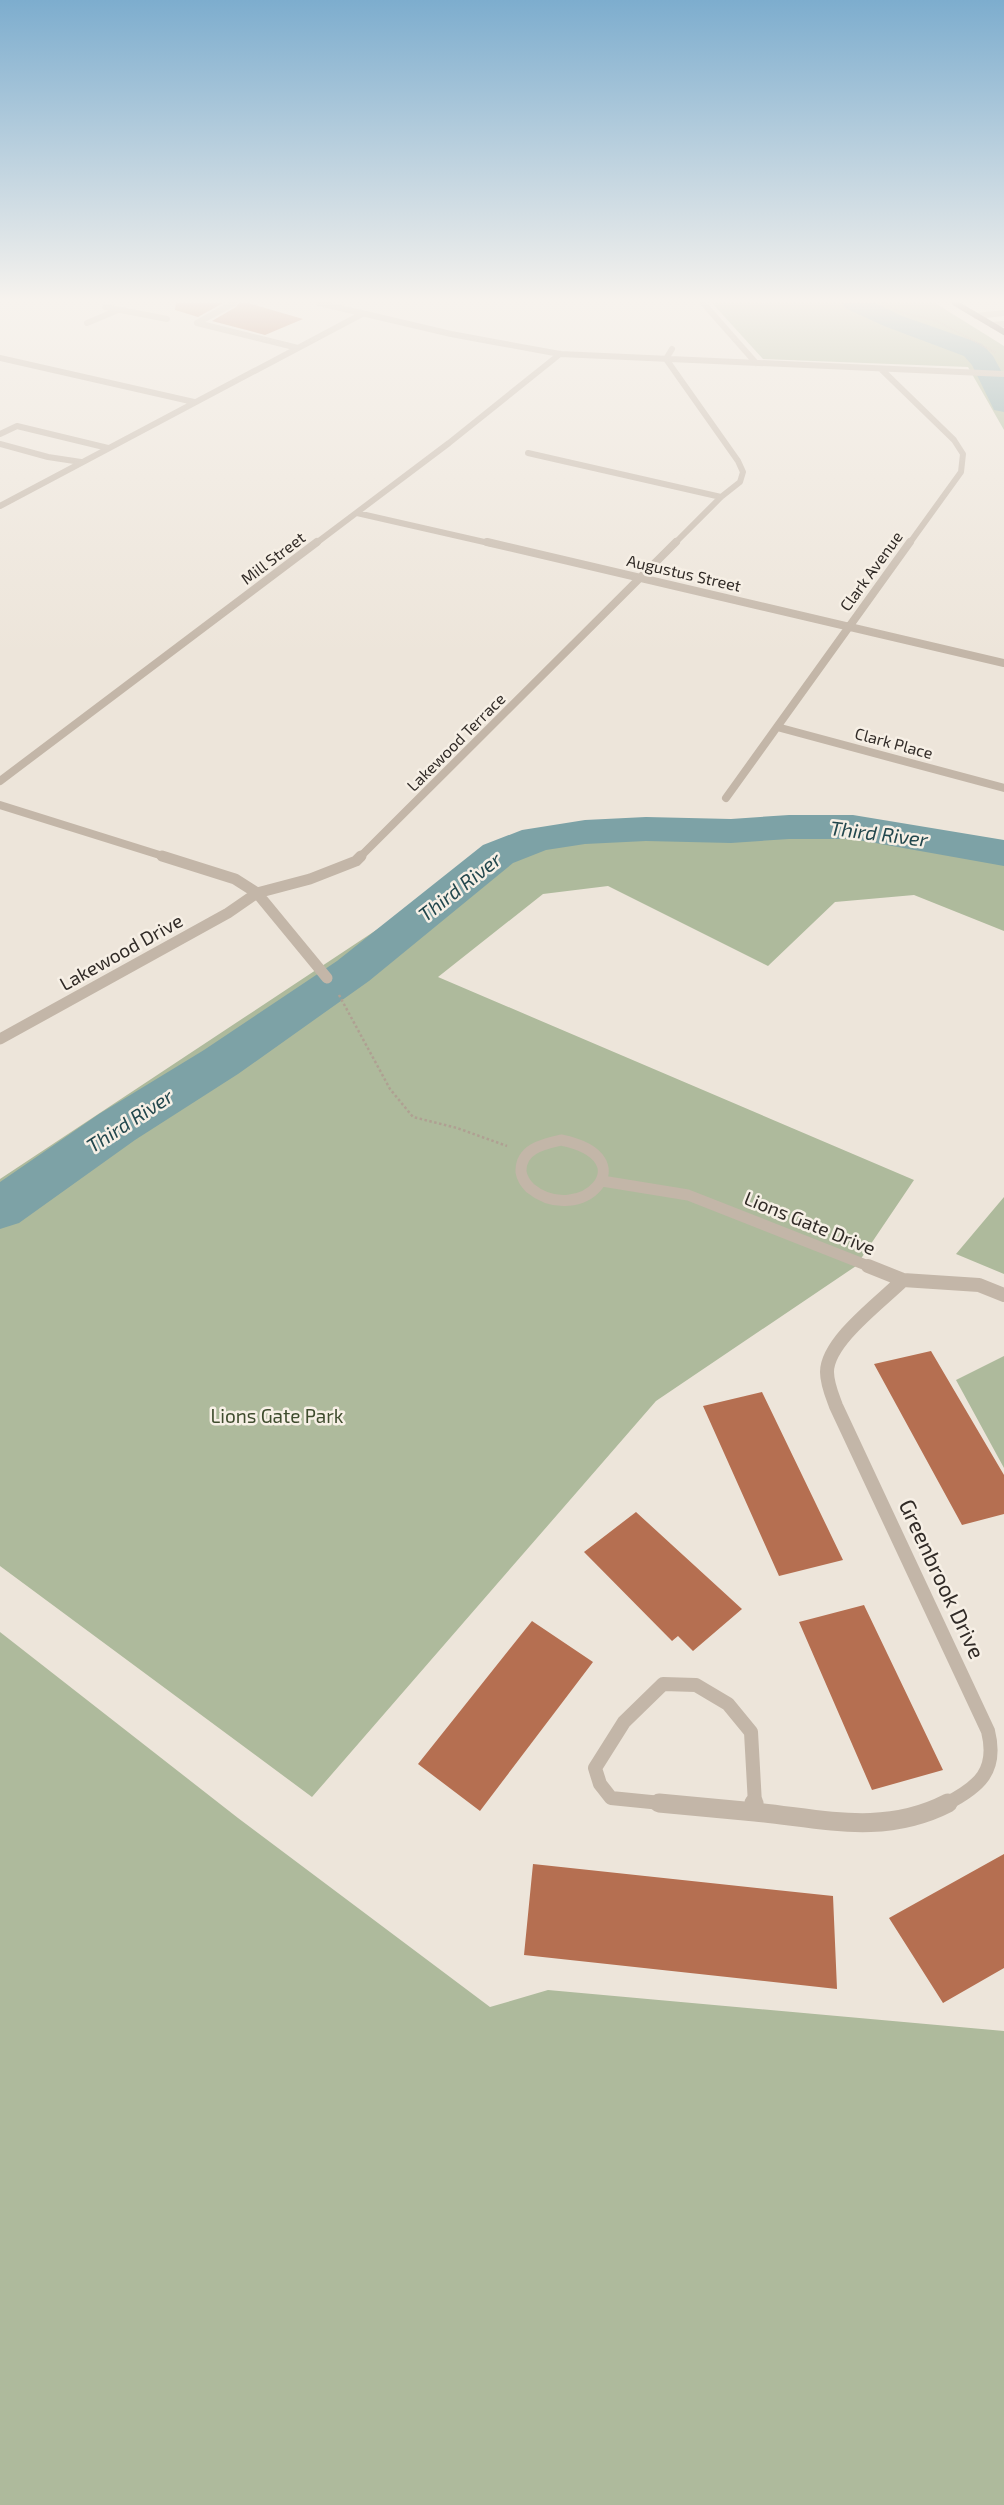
<svg xmlns="http://www.w3.org/2000/svg" width="1004" height="2505" font-family="'Exo 2',sans-serif">
<rect width="100%" height="100%" fill="#ede5da"/>
<!-- green -->
<path fill="#aeba9c" d="M712,303H935L1004,346V430L968,367L763,359Z
M842,815L1004,843V931L914,895L835,902L768,966L608,886L543,894L438,977L914,1180L856,1266L656,1401L312,1797L0,1566V1179L526,831Z
M1004,1197V1274L956,1254Z
M1004,1356V1468L956,1380Z
M0,1632L238,1818L490,2007L548,1990L1004,2031V2505H0Z"/>
<g fill="none" stroke-linecap="round" stroke-linejoin="round">
<!-- river -->
<path fill="#7da2a6" fill-rule="evenodd" d="M842,303H875L902,316L982,344L993,356L1004,376V412L994,410L972,365L964,356L884,326L845,308Z
M789,815H853L1004,840V866L853,839H789L731,843L646,841L585,844L546,850L513,863L369,981L238,1074L135,1140L19,1223L0,1229V1182L99,1114L204,1050L337,961L483,845L522,830L585,820L646,817L731,819Z"/>
</g>
<!-- building -->
<path fill="#b56f51" d="M176,303H223L198,317L175,310Z
M239,303H248L303,319L265,335L212,321L236,307Z
M931,1351L1004,1475V1514L962,1525L874,1364Z
M762,1392L843,1560L779,1576L703,1406Z
M636,1512L742,1609L693,1651L678,1636L672,1641L584,1552Z
M864,1605L943,1770L872,1790L799,1622Z
M532,1621L593,1662L480,1811L418,1764Z
M1004,1854V1968L943,2003L889,1918Z
M533,1864L833,1896L837,1989L524,1955Z"/>
<g fill="none" stroke-linecap="round" stroke-linejoin="round">
<!-- path-far1 -->
<path stroke="#afa092" stroke-width="2" stroke-dasharray="1 1" stroke-linecap="butt" d="M884,303L900,312L937,321L996,353"/>
<!-- path -->
<path stroke="#afa092" stroke-width="2.5" stroke-dasharray="2.5 2.5" stroke-linecap="butt" d="M339,995L390,1089L413,1117L457,1128L507,1146"/>
<!-- minor-far4 -->
<path stroke="#c3b6a8" stroke-width="6" d="M234,303L197,323L298,348
M319,303L451,334L560,354L1004,374
M703,303L756,363
M105,307L167,319
M976,316L1004,313
M87,323L118,310
M992,325L1004,324
M672,349L666,359L738,461L743,472L740,482L721,497L674,544
M0,358L194,402
M881,369L954,440L963,454L961,472L909,544
M0,434L17,426L108,448
M0,444L48,457L81,462
M528,453L721,497
M0,506L362,314
M357,513L493,544
M315,544L449,443L560,354"/>
<!-- minor-far3 -->
<path stroke="#c3b6a8" stroke-width="8" d="M487,542L1004,663
M777,727L1004,788
M0,781L317,542
M726,798L910,542
M0,805L166,857
M360,857L676,542"/>
<!-- minor-far2 -->
<path stroke="#c3b6a8" stroke-width="11" d="M162,856L235,879L257,893L310,879L356,861L361,856
M0,1039L228,913L257,893L327,978
M561,1140C649,1158 580,1229 530,1188C526,1184 522,1178 521,1172C520,1149 543,1144 561,1140Z
M602,1181L688,1195L871,1267"/>
<!-- minor-far1 -->
<path stroke="#c3b6a8" stroke-width="14" d="M868,1266L903,1280L979,1285L1004,1295
M903,1280C882,1301 827,1341 827,1372C827,1384 832,1395 836,1406L988,1731C998,1771 979,1787 946,1804
M671,1804L611,1798L600,1784L595,1768L624,1722L663,1684L696,1685L728,1704L751,1732L755,1804"/>
<!-- minor -->
<path stroke="#c3b6a8" stroke-width="19" d="M659,1803L755,1812
M754,1803L755,1812
M755,1812C824,1819 884,1836 948,1803"/>
<!-- major -->
<path stroke="#71635a" stroke-width="6" d="M955,303L1004,332"/>
</g>
<!-- sky -->
<linearGradient id="sky" x2="0" y2="1"><stop stop-color="#7dadce"/><stop offset="0.46" stop-color="#f7f3ee"/><stop offset="1" stop-color="#f7f3ee" stop-opacity="0"/></linearGradient>
<rect width="1004" height="654" fill="url(#sky)"/>
<g text-anchor="middle" stroke-width="5" stroke-linejoin="round" paint-order="stroke">
<!-- far-street labels -->
<g font-size="16" fill="#312b27" stroke="#f6efe5">
<text transform="translate(273 558) rotate(-37)" y="6">Mill Street</text>
<text transform="translate(871 571) rotate(-54)" y="6">Clark Avenue</text>
<text transform="translate(684 573) rotate(13)" y="6">Augustus Street</text>
<text transform="translate(456 742) rotate(-45)" y="6">Lakewood Terrace</text>
<text transform="translate(894 743) rotate(15)" y="6">Clark Place</text>
</g>
<!-- street labels -->
<g font-size="19" fill="#312b27" stroke="#f6efe5">
<text transform="translate(121 952) rotate(-29)" y="7">Lakewood Drive</text>
<text transform="translate(810 1223) rotate(22)" y="7">Lions Gate Drive</text>
</g>
<!-- park labels -->
<g font-size="19" fill="#3f4c2e" stroke="#f6efe5">
<text x="277" y="1423">Lions Gate Park</text>
</g>
<!-- water labels -->
<g font-size="20" font-style="italic" fill="#22474d" stroke="#f6efe5">
<text transform="translate(879 834) rotate(7)" y="7">Third River</text>
<text transform="translate(460 887) rotate(-38)" y="7">Third River</text>
<text transform="translate(130 1121) rotate(-33)" y="7">Third River</text>
</g>
<!-- near-street labels -->
<g font-size="22" fill="#312b27" stroke="#f6efe5">
<text transform="translate(942 1579) rotate(65)" y="8">Greenbrook Drive</text>
</g>
</g>
</svg>
